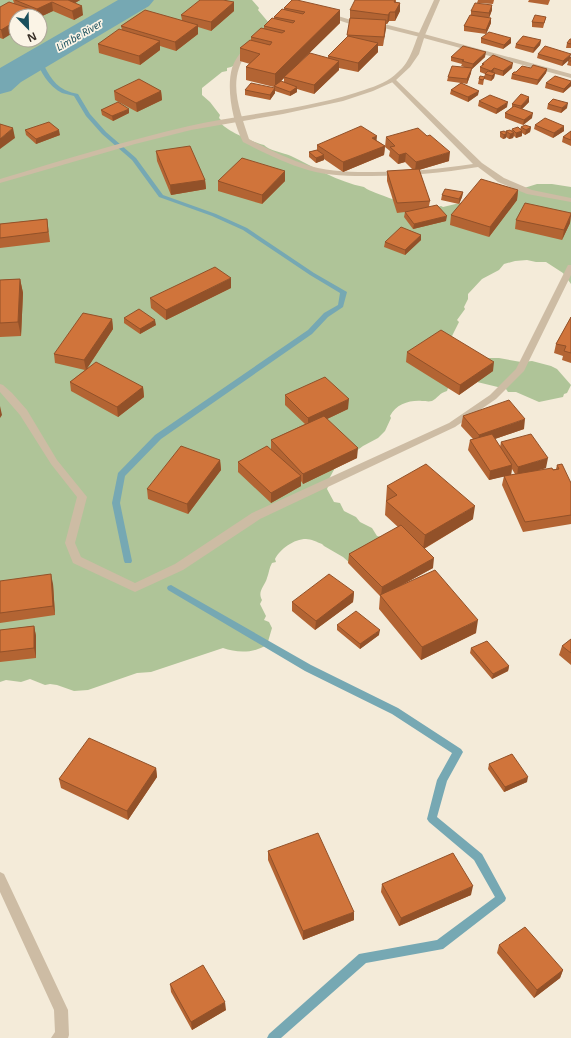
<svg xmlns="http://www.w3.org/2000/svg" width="571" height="1038" font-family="'Noto Sans',sans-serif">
<rect width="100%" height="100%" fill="#f4ebd9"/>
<!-- green -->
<path fill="#afc498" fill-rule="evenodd" d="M0,0H252L259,8L258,10L269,23C259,37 245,65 227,68V71L222,72L202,88V95L210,102L220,115L219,118L221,120L220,122C226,131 253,142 264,145C268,150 284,153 291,156C314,167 338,182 364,187C367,191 409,205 416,206C424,208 434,208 441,206L443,207L485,197L502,195L537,184H552L571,187V284L563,273L546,262H536L527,260L515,261L504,264L499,270L482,279L468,294V299L464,307L465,309L457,320L459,322L449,342L481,358H499L521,362L532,361L551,366L557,369L571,385L567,393L564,394L563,397L539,402L516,392H508L506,389L473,381L448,388L447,391C439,393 438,398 432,401C428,402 426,401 422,401C410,400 396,404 390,416L391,418L385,431L378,438L363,446L336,466L329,479L330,482L327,489L334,502L340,503L344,511L356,517L360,522L372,528L377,536L382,537L351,564L343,557L324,546L322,544C317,542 311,539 306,539C294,539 280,549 275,559L276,562L272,563C269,568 269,573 267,578C265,586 257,591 262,600L260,604L266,616L264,620L269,622L272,628L267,645C264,646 262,648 258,649C247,653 234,652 223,648L151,672L137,673L88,690L74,691L57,685L50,684L45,685L30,679L21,682L6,680L0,682ZM16,16H40V40H16Z"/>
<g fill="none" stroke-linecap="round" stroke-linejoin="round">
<!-- stream -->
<path fill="#76a8b3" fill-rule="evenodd" d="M36,57H40C46,69 52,84 65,90C69,92 74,93 78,94L90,114L106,132L136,158L163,195L216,214L247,228L314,273L347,292L343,307L328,317L312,334L161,439L125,476L120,503L132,561L131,563H125L124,561L112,503L118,473L155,435L308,330L324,313L338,305L340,293L310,275L243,230L212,216L159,197L132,160L102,134L86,116L74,96C70,95 66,94 62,93C49,87 40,71 35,58Z
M171,585L311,665L398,708L461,749L463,752L447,781L437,817L482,854L506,898L505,901L443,949L366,963L281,1038H267L269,1034L359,954L437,940L495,897L474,860L429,822L427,819L437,780L452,753L392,714L305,671L168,590L167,588L168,586Z"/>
<!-- river -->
<path fill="#76a8b3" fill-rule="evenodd" d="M118,0H154L149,6L21,82L11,91L0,94V68Z"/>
<!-- minor -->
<path fill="#cdbca4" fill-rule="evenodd" d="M328,13L351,20L380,23L424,34L571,74V78L420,37L380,27L350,24L326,16L325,15Z
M247,45L252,46C247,53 242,59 239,68C231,91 242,117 249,139C269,150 289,159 310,166C331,172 353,172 374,172C408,172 440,169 473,164L391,81V79H395L482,163L504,178L532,190L571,198V202L527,194L498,182L478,167C442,173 408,176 371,176C350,176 328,176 308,170C285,163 264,153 243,142C233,123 226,89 232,68C235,59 241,52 247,45Z
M568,265H571V275L524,371L496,399L455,427L260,519L183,570L135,592L73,563L65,543L77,497L51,464L20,415L0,392V384L3,385L12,393L27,410L57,460L87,497L75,543L81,557L135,583L175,564L252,513L449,423L490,395L516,369Z
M0,872L4,874L68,1010L69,1035L68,1038H51L55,1032L54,1010L0,892Z"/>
<!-- tertiary -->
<path fill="#cdbca4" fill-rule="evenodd" d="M434,0H440L425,35L419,54L410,67L395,81L373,91L343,101L283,114L191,130L135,144L0,183V179C63,160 125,141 189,126C244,114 301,110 355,93C367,89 381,85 391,78C410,64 411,53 419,33C424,22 429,11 434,0Z"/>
</g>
<!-- wall -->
<path fill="#b36433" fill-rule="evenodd" d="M13,0H80L75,3L83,15L74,20L53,11L40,17V16H16L3,39L0,38V7L14,3Z
M292,0L340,23L299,63L328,58V56L347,37L350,19V10L396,0V2L400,3V11L395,21H389L387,24H386L383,46H378V52L358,72L339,68V70L314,94L297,89V92L290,96L275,91V93L270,100L245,95V90L274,88V87L246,80V67L250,64L240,61V48L251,40V37L264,28V26L274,19V17L284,10V8ZM284,78V82H280Z
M478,0H494L493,4L477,3Z
M529,0H550L548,5L528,2Z
M234,2V11L211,31L198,27V34L176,51L160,46V50L140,65L99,53L98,44L122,30L121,26L182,20L181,15Z
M492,10L489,18H491V23L486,34L464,31V26L471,15V11Z
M546,17L543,28L532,27V22Z
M481,38L511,43L503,49L481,43Z
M571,39V48H566L567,43Z
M541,40L540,45L533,53L515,48L516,44Z
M538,54L570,58L571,57V66L567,65L569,60L562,66L537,58Z
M451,57H485L472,69H471V73L467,84L461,83L478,95L468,102L450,94L451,90L461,83L447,81L448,77L467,68L461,66L462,64L451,61Z
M482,64L512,68L503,76L495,74L494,78L491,81L484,79L483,85L478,84L479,79L484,77L485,74L480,72V67L482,66Z
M531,68L547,69L546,73L537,85L511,79L512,74Z
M571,81V86L563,93L545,88L546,83Z
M114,91H161L162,100L137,112L115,100Z
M479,101L507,107L496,114L478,106Z
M529,102L522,109L532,118L523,125L505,118V113L512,108V104Z
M548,104L567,108L561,113L547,109Z
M101,110L129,113L113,121L102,115Z
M535,125L564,131L553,138L534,129Z
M521,127H531L530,132L525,135L522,133V136L516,138L514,136L513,138L509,139L506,137V138L503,139L500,137V132H505L506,131H511L512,129H520Z
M25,130L60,135L36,144L26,135Z
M571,131V146L562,142L563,137Z
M386,137L449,161L419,170L430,201L429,206L446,221L413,229L404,217L405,212L397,213L387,181V171L413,170L405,162L398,164L389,156L390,151L385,147Z
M376,140L385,146L384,155L343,172L324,159V160L316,163L309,157V152L317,150V145Z
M156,151L205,180L206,189L171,195L157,161Z
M218,181H285L262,204L218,191Z
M518,190L517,200L489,237L450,225L451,215Z
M463,192L462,197L459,204L441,200L442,195Z
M571,214L570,223L562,240L515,229L516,220Z
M47,219L50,242L0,248V224Z
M421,240L405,255L384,247L385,242Z
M20,279L23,293L21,336L0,337V280Z
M231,288L166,320L151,308L150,298Z
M571,317V363L562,360L563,356L554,353L556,344Z
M124,318L156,325L140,334L124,323Z
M112,319L113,329L86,370L143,387L144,397L118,417L71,391L70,382L85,370L55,363L54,354Z
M407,352L493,371L459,395L406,362Z
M285,395L348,409L327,419L357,458L303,484L301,481V486L271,503L238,472V462L271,449V440L305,424L285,405Z
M463,416L524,429L495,439L500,447L501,442L546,468L536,471L556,469L557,465L571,483V524L523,532L502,485L504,476L489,480L468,450L470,440L473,439L461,426ZM512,469L515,474L511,475Z
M220,460L221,470L188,514L148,499L147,489Z
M387,486L473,519L424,549L433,568L395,589L476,633L421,660L379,609L380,596L348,563L349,554L398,527L385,515Z
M0,581L53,584L55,615L0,623Z
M354,592L353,602L315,630L292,611V602Z
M337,625L379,635L360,649L337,630Z
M34,626L36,636V658L0,662V630Z
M571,639V665L559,655L562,646Z
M471,648L509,666L508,671L492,679L470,653Z
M489,764L527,782L504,792L488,769Z
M156,768L157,777L128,820L61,788L59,779Z
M268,851L354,920L303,940L268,860Z
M382,884L471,895L399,926L381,892Z
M499,945L563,970L560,978L534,998L497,953Z
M170,984L226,1010L192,1030L171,992Z"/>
<!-- shaded-wall -->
<path fill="#925129" d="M69,0H80L70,6Z
M52,2L53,11L40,17V16H38L37,9Z
M234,2V11L211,31V22Z
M400,3V11L395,21V12Z
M492,5V10L489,18V13Z
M82,6L83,15L74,20L72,11Z
M34,10L35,16H24Z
M340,10V23L285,77H284V78L276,86H275V74Z
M390,12L389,21L387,24L388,15Z
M491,18V23L486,34V30Z
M386,20V29L383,46L384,37Z
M16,21V31L3,39L1,30Z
M198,25V34L176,51L175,42Z
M511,38V43L503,49L504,45Z
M541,40L540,45L533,53L534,48Z
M160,41V50L140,65L139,56Z
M378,43V52L358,72V63Z
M486,52L485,57L472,69L473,64Z
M571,54L570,59L562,66L563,61Z
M339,61V70L314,94V85Z
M513,63L512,68L503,76V71Z
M472,68L471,73L467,84V79Z
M494,68L493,73L491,76V71Z
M547,69L546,73L537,85L538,80Z
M495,73L494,78L491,81L492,76Z
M571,82V86L563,93L564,89Z
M297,87V92L290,96V92Z
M275,88V93L270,100V95Z
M161,91L162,100L137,112L136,103Z
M479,91L478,95L468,102V97Z
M529,97V102L520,111L521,106Z
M508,102L507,107L496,114L497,109Z
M568,103L567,108L561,113L562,108Z
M129,109V113L113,121L112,116Z
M533,113L532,118L523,125L524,120Z
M564,126V131L553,138L554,133Z
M531,127L530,132L525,135L526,130Z
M13,128L15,138L0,149V139Z
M59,130L60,135L36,144V139Z
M522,131V136L516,138V133Z
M507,133L506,138L503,139L504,135Z
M514,133L513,138L509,139L510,134Z
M377,136L376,146L372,138Z
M385,146L384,155L343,172V162Z
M450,152L449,161L415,171L416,162Z
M406,153L405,162L398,164L399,155Z
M324,155V160L316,163V158Z
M285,171V181L262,204V195Z
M205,180L206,189L171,195L170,185Z
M518,190L517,200L489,237L490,227Z
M463,192L462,197L459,204V199Z
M571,214L570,223L562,240L564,230Z
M447,216L446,221L413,229L414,224Z
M421,235V240L405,255V250Z
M231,278V288L166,320V310Z
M20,279L23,293L21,336L18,322Z
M112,319L113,329L86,370L84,360Z
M155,320L156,325L140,334V329Z
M494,362L493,371L459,395L460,385Z
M143,387L144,397L118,417L117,407Z
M349,399L348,409L308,428V418Z
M0,406L2,415L0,418Z
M525,419L524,429L477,445L479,435Z
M358,448L357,458L303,484V474Z
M548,458L546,468L517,476L518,467Z
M220,460L221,470L188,514L187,504Z
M512,465L511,475L489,480L490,471Z
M301,476V486L271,503V493Z
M475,506L473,519L423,549L425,535Z
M434,558L433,568L381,596L382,587Z
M51,574L53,584L55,615L53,606Z
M354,592L353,602L315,630L316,621Z
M478,620L476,633L421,660L422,647Z
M34,626L36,636V658L34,648Z
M380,630L379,635L360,649V644Z
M509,666L508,671L492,679L493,674Z
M156,768L157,777L128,820L127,811Z
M528,777L527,782L504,792L505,787Z
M473,886L471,895L399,926L401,918Z
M354,912V920L303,940V931Z
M563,970L560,978L534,998L537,990Z
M225,1002L226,1010L192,1030L191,1022Z"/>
<!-- building -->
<path fill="#d0743b" stroke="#925129" d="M15,0H68L82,6L72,11L52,2L37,9Z
M200,0H223L234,2L211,22L181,15Z
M292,0H297L340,10L275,74L246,67L260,54L240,48L250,40L270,45L272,42L251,37L261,28L282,33L285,31L264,26L272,18L293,23L295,21L274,17L282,9L303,14L305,12L284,8Z
M355,0H395L394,2L400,3L395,12H390L388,15L350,10Z
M9,2L34,10L24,16H16V21L1,30L0,29V7Z
M475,3L492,5L489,13L471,11Z
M145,10L198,25L175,42L121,26Z
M470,15L491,18L486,30L464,26Z
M535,15L546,17L544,23L532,22Z
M350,18L386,20L384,37L347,35Z
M119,29L160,41L139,56L98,44Z
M489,32L511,38L504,45L481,38Z
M348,36L378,43L358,63L328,56Z
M523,36L541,40L534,48L516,44Z
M570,39H571V44L567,43Z
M463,46L486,52L473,64L462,61L464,60L451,57Z
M545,46L571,54L563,61L538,54Z
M310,53L339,61L314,85L284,77Z
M493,55L513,63L503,71L494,68L491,71L480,67L484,64H482Z
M571,57V61H568Z
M533,65L547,69L538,80L512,74L514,72H516L522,66L531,68Z
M452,66L472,68L467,79L448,77Z
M488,71L495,73L492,76L485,74Z
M480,76L485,77L483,80L479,79Z
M555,76L571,81V82L564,89L546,83Z
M139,79L161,91L136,103L114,91Z
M281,81L297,87L290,92L274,86Z
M251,83L275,88L270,95L245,90Z
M461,83L479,91L468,97L451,90Z
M521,94L529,97L521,106L512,104Z
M490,95L508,102L497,109L479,101Z
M553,99L568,103L562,108L548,104Z
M118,102L129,109L112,116L101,110Z
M514,106L533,113L524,120L505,113Z
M545,118L564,126L554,133L535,125Z
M49,122L59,130L36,139L25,130Z
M0,124L13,128L0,139Z
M525,125L531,127L526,130L521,127Z
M361,126L377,136L372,138L385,146L343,162L317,145Z
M518,127L522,131L516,133L512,129Z
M418,128L427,136L430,135L450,152L416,162L406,153L399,155L390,147L395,146L386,137Z
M510,130L514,133L510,134L506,131Z
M504,131L507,133L504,135L500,132Z
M571,131V140L563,137Z
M190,146L205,180L170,185L156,151Z
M317,150L324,155L316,158L309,152Z
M242,158L285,171L262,195L218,181Z
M419,169L430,201L397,203L387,171Z
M481,179L518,190L490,227L451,215Z
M445,189L463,192L459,199L442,195Z
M525,203L571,213V214L564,230L516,220Z
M437,205L447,216L414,224L405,212Z
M47,219L48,232L0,238V224Z
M401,227L421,235L405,250L385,242Z
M215,267L231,278L166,310L150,298Z
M20,279L18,322L0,323V280Z
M139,309L155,320L140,329L124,318Z
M83,313L112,319L84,360L54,354Z
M571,317V353L564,351L566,346L556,344Z
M441,330L494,362L460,385L407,352Z
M96,362L143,387L117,407L70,382Z
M325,377L349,399L308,418L285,395Z
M509,400L525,419L479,435L463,416Z
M324,416L358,448L303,474L271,440Z
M492,434L512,465L490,471L470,440Z
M531,434L548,458L518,467L501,442Z
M181,446L220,460L187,504L147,489Z
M267,446L301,476L271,493L238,462Z
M426,464L475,506L425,535L386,501L397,495L387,486Z
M562,464L571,483V515L525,522L504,476L552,468L553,470L559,469L557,465Z
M401,525L434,558L382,587L349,554Z
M435,570L478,620L422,647L380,595Z
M51,574L53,606L0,613V581Z
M329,574L354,592L316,621L292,602Z
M356,611L380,630L360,644L337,625Z
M34,626V648L0,652V630Z
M571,639V653L562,646Z
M487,641L509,666L493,674L471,648Z
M89,738L156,768L127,811L59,779Z
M512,754L528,777L505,787L489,764Z
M318,833L354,912L303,931L268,851Z
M453,853L473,886L401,918L382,884Z
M525,927L563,970L537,990L499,945Z
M203,965L225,1002L191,1022L170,984Z"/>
<g text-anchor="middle" stroke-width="3.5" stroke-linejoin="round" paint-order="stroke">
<!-- far-water labels -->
<g font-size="10" font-style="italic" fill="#194f5c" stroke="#fbf4e6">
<text transform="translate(79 35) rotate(-30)" y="4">Limbe River</text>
</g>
</g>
<!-- north arrow -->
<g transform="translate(28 28) rotate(157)"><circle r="19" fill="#fbf4e6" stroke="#ada599"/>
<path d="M0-3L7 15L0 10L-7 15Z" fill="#194f5c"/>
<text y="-6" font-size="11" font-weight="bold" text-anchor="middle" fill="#372e26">N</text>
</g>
</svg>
